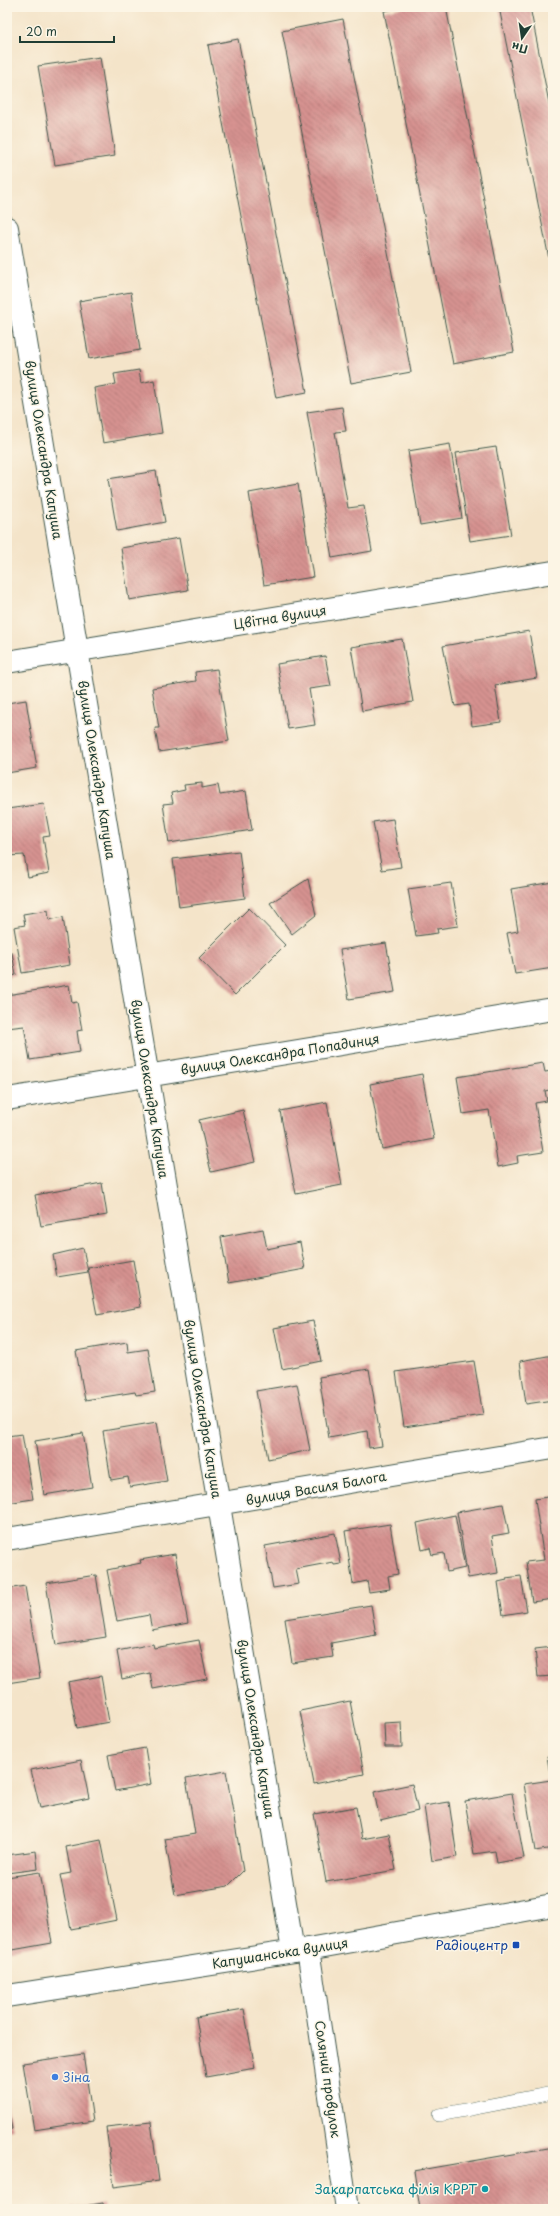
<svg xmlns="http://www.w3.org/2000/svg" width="560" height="2216" font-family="'Playpen Sans',sans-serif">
<defs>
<pattern id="building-back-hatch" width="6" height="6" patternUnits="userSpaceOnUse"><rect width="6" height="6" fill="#d69290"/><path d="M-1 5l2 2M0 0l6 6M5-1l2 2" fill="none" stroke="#ad7876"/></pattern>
</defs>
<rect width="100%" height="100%" fill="#fcf5e5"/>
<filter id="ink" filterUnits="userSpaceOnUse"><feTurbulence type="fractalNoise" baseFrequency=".025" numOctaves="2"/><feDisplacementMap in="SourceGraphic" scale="8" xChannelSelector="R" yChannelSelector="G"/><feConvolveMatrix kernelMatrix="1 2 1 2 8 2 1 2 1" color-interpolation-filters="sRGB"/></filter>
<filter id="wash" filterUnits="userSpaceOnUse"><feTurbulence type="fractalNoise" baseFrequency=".012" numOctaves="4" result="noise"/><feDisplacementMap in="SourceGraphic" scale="16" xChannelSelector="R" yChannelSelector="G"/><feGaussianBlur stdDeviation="0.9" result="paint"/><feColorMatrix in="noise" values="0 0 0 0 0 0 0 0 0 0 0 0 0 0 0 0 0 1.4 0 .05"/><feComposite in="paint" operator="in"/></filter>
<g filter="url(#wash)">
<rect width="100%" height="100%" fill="#f4e4c9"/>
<g id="blocks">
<!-- building -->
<path fill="url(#building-back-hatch)" d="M405,7H446L514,352L453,364L384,11Z
M499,7H530L553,123V279Z
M343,19L411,372L351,383L282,31Z
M238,39L307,392L276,398L208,45Z
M100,57L115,156L55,165L38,66Z
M131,292L140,350L89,359L79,301Z
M139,370L141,383L154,380L162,433L103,443L94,388L116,384L114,374Z
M342,407L346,431L335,432L348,508L364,506L372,551L332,558L307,412Z
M450,444L462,518L420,525L408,451Z
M496,447L511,535L470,541L456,453Z
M156,471L165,522L117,531L108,479Z
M298,484L313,577L264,585L249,493Z
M179,538L188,590L129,600L121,548Z
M529,631L537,678L495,685L501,722L472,726L469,704L455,706L443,646Z
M402,639L413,702L362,711L351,647Z
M325,656L331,686L309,689L315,725L288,729L277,664Z
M217,669L229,741L159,752L155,728H159L152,688L196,681L195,672Z
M26,700L37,768L7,773V703Z
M202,783V788L218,785L220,795L246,791L252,830L169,843L163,804L173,803L171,793L185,790L184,785Z
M44,804L50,836L43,837L49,873L28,877L24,855L7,856V809Z
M393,819L401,867L382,870L373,822Z
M239,851L245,898L179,907L173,859Z
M308,879L316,915L292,934L270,903Z
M553,882V968L515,974L507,933L518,931L511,889Z
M451,883L458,926L437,929L438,933L416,936L408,889Z
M249,908L285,945L235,995L199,958Z
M48,910L49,920L63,917L70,965L22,973L14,927L25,925L23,914Z
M386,943L395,992L349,999L340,950Z
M12,953L16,975L7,977V954Z
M69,985L72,1003L77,1002L82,1030L77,1031L80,1052L30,1060L24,1026L7,1028V995Z
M543,1063L545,1072L552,1071L553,1079V1089L545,1091L547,1101L535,1103L543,1152L517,1156L518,1163L498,1167L489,1110L463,1114L457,1077Z
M422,1074L434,1139L382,1149L370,1084Z
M327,1102L342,1185L296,1194L280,1111Z
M243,1110L255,1162L211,1172L199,1120Z
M102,1183L107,1215L41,1226L35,1195Z
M263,1229L267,1249L300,1242L305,1269L229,1283L221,1237Z
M83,1248L88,1272L57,1277L53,1255Z
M133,1260L141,1307L97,1315L88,1268Z
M313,1321L321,1361L282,1369L274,1328Z
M127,1342L128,1352L148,1349L155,1392L136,1395L135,1392L85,1400L76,1351Z
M553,1355V1400L526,1404L520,1361Z
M474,1361L483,1415L404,1427L396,1372Z
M369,1369L382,1446L369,1448L367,1431L329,1438L319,1377Z
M297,1384L310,1450L268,1459L256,1391Z
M157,1422L167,1481L130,1487L128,1477L111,1480L103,1431Z
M83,1433L92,1487L44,1495L35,1441Z
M22,1434L33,1499L7,1503V1436Z
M553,1496V1599L532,1602L526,1562L544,1560L535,1499Z
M503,1504L509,1533L492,1536L498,1573L468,1578L457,1512Z
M455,1515L465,1568L447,1572L444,1553L432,1555L430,1548L422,1550L417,1523Z
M390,1524L398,1574L388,1576L390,1589L369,1592L367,1581L353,1584L345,1531Z
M335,1533L341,1564L334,1565L333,1562L296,1569L299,1584L273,1588L265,1546Z
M175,1554L188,1623L152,1630L149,1615L117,1621L107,1570L141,1563L140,1560Z
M96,1575L106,1637L56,1645L46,1583Z
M521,1576L527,1611L503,1615L498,1582L507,1580L506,1578Z
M25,1586L40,1678L7,1683V1589Z
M371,1605L376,1635L331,1643L333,1657L292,1663L285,1619Z
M199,1640L207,1679L153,1689L150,1673L122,1679L117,1651L153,1644L154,1648Z
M553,1647V1676L538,1677L535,1649Z
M101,1676L109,1722L77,1728L68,1682Z
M350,1701L364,1774L314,1784L300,1711Z
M401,1722L402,1747H385L384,1723Z
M145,1748L151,1784L115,1791L108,1755Z
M553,1755V1848L535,1851L524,1784L551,1780L547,1756Z
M81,1760L89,1798L40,1808L31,1770Z
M226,1771L243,1871L228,1886L175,1895L165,1839L195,1834L186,1778Z
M412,1784L418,1811L380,1820L374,1792Z
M512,1793L524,1858L497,1863L495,1851L474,1854L465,1801Z
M449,1802L457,1857L432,1861L424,1806Z
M356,1807L362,1839L389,1834L396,1870L326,1882L314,1814Z
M101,1840L117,1920L71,1929L60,1875L71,1873L66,1847Z
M36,1851L38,1869L7,1873V1855Z
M40,1872L52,1943L7,1951V1877Z
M244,2009L255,2068L206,2077L196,2017Z
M83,2054L93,2121L34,2130L23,2063Z
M7,2105L12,2129L7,2130Z
M151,2122L159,2181L114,2187L106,2127Z
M553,2147V2208L420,2209L414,2171Z
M103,2203L104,2209H72V2208Z"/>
</g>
</g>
<g filter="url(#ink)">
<use href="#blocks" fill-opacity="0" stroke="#3f564a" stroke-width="1"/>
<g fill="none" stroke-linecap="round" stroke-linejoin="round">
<defs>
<path id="lane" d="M439,2115L553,2093"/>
<path id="street" d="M7,228L293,1951
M7,662L553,572
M7,1099L553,1009
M7,1539L553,1448
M308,1949L347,2209"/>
<path id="secondary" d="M7,1996L308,1949L553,1905"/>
</defs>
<!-- lane casing -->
<use href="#lane" stroke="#3f564a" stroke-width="14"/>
<!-- street casing -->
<use href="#street" stroke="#3f564a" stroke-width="24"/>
<!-- secondary casing -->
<use href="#secondary" stroke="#3f564a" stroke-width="24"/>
<!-- lane -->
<use href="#lane" stroke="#fff" stroke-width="13"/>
<!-- street -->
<use href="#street" stroke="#fff" stroke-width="22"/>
<!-- secondary -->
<use href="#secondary" stroke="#fff" stroke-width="22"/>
</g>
</g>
<!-- markers -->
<rect fill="#1a4fb4" stroke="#fcf5e5" stroke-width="1.5" x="512" y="1941" width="8" height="8" rx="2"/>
<circle fill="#3f7fe0" stroke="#fcf5e5" stroke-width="1.5" cx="55" cy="2077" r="4"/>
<circle fill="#0f9aa8" stroke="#fcf5e5" stroke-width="1.5" cx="485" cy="2189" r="4"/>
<g text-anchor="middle" stroke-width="3" stroke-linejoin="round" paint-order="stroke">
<!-- street labels -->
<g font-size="13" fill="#1f3d34" stroke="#fcf5e5">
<text transform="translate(44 450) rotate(81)" y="5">вулиця Олександра Капуша</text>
<text transform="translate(280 617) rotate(-9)" y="5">Цвітна вулиця</text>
<text transform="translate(97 770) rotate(81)" y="5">вулиця Олександра Капуша</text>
<text transform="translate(280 1054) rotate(-9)" y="5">вулиця Олександра Попадинця</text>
<text transform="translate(150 1089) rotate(81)" y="5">вулиця Олександра Капуша</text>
<text transform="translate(203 1409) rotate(81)" y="5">вулиця Олександра Капуша</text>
<text transform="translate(316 1488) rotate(-10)" y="5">вулиця Василя Балога</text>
<text transform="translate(256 1729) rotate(81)" y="5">вулиця Олександра Капуша</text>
<text transform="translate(280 1953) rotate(-9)" y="5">Капушанська вулиця</text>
<text transform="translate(328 2079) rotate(82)" y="5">Соляний провулок</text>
</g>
<!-- transit labels -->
<g font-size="13" fill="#164399" stroke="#fcf5e5" text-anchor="end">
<text x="508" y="1950">Радіоцентр</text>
</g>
<!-- shop labels -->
<g font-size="13" fill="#366cbe" stroke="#fcf5e5" text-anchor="start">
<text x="63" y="2082">Зіна</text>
</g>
<!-- culture labels -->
<g font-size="13" fill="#0d838f" stroke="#fcf5e5" text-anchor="end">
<text x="477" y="2194">Закарпатська філія КРРТ</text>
</g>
</g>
<!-- margin -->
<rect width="560" height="2216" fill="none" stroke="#fcf5e5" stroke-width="24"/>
<!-- north arrow -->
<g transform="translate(522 38) rotate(193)" stroke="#fcf5e5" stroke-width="3" paint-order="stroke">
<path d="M0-3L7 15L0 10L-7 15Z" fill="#1f3d34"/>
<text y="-6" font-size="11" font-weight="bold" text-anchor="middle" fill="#1f3d34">Пн</text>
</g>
<!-- scale -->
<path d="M20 36v6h94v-6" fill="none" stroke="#1f3d34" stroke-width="2"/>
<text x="26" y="36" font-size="12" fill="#1f3d34" stroke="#fcf5e5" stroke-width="3" paint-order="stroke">20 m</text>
</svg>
